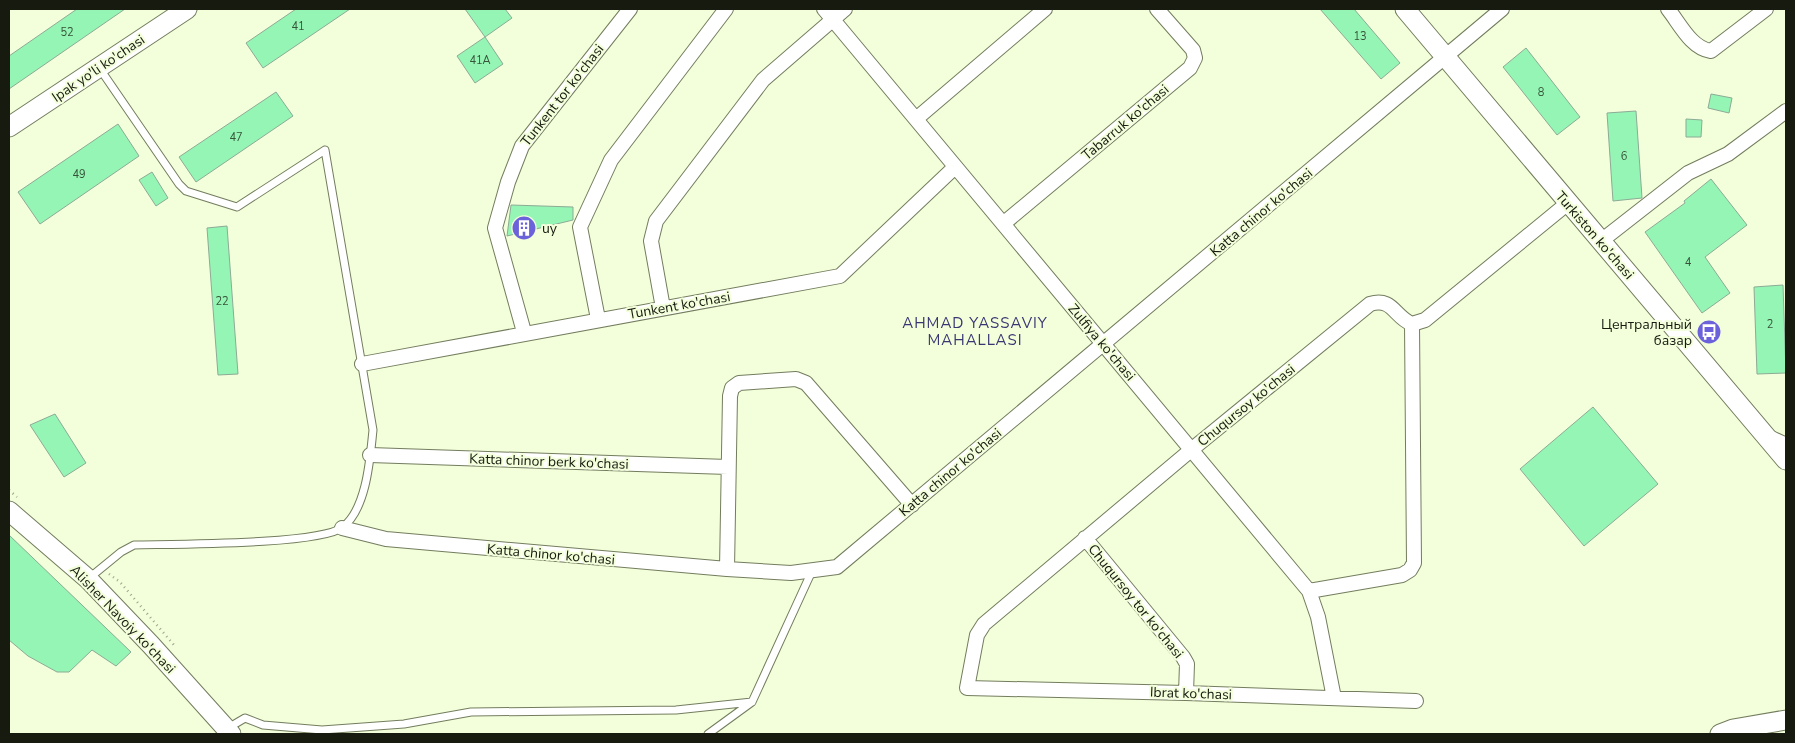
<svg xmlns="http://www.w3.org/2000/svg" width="1795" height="743" font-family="'Nunito Sans',sans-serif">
<rect width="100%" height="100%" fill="#f3fedb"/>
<!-- building -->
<path fill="#95f5b5" stroke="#8cab95" d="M77,9H125L9,89V56Z
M296,9H350L263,68L246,43Z
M465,9H505L512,18L485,37Z
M1320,9H1354L1400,63L1381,79Z
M485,37L503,64L475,83L457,56Z
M1526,48L1580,117L1557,135L1503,67Z
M276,92L293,116L196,182L179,157Z
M1711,94L1732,98L1729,113L1708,108Z
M1636,111L1642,198L1613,201L1607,113Z
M1686,119L1702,120L1701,137H1686Z
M118,124L139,156L40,224L18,192Z
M152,172L168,198L156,206L139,180Z
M1711,179L1747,225L1705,257L1730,293L1702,313L1645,232L1685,203L1684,201Z
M511,205L573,207V220L507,236Z
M227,226L238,374L218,375L207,228Z
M1783,285L1786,373L1757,374L1754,287Z
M1593,407L1658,484L1584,546L1520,469Z
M55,414L86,463L64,477L30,425Z
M9,535L131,652L116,666L92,650L69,672H57L28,656L9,640Z"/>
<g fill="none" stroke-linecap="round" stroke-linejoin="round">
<defs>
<path id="lane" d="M1773,435L1786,441
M88,579L121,552L134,545C170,544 321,545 343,527C367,508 370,458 373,430L325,150L237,207L186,191L179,184L100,69
M228,728L245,718L263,725L322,730L404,724L471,712L676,710L752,702
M708,734L752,702L812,571"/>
<path id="street" d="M824,9L1309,591L1318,617L1334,698
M1668,9C1680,24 1691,48 1711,51L1766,9
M916,119L1045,9
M1003,224L1190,68L1195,58L1193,50L1157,9
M1601,241L1688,173L1728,154L1786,111
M663,308L651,241L656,221L763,80L845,9
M598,319L580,227L611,160L726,9
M524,332L495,228L508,182L522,146L630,9
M362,364L840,276L955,167
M370,455L728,467
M342,528L386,539L727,569L791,573L837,567L1502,9
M1085,538L1183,657L1187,664L1186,693
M727,569L730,396L732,388L739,383L796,379L806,383L912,505
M1309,591L1402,575L1410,570L1414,563L1412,324
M1416,701L1186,693L967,688L977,635L984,624L1191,450L1370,304C1393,297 1394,317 1412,324L1425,320L1568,203"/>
<path id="secondary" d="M1405,9L1786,460
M9,127L187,9
M9,511L88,579L151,645L231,734
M1720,734L1733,729L1786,720"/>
</defs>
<!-- lane casing -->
<use href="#lane" stroke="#737d5e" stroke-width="9"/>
<!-- street casing -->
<use href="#street" stroke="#737d5e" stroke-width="16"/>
<!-- secondary casing -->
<use href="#secondary" stroke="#737d5e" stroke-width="21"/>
<!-- path -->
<path stroke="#9ca48a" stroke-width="2.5" stroke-dasharray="1 4" stroke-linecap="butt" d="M9,490L17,497
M109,574L120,582L174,645"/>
<!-- lane -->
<use href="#lane" stroke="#fff" stroke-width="7"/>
<!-- street -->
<use href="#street" stroke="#fff" stroke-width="14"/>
<!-- secondary -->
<use href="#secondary" stroke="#fff" stroke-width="19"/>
</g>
<!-- icons -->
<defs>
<symbol id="building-disc" viewBox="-11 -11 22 22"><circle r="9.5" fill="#6a61db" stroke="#f3fedb"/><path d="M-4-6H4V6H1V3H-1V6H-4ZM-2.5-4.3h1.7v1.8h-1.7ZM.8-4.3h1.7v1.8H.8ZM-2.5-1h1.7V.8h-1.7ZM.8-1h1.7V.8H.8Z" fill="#fff"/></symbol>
<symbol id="bus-disc" viewBox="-11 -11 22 22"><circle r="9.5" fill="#6a61db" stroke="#f3fedb"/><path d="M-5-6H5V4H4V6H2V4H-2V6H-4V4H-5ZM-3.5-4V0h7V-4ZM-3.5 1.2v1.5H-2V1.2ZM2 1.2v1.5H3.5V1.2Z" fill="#fff"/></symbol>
</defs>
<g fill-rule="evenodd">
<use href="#building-disc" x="510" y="214" width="28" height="28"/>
<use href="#bus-disc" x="1695" y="318" width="28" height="28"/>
</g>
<g text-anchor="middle" stroke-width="4" stroke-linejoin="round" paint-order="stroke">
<!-- number labels -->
<g font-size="11" fill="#365238">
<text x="298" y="30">41</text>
<text x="67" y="36">52</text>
<text x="1360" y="40">13</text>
<text x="480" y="64">41А</text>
<text x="1541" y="96">8</text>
<text x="236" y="141">47</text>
<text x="1624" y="160">6</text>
<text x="79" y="178">49</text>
<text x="1688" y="266">4</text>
<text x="222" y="305">22</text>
<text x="1770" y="328">2</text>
</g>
<!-- street labels -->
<g font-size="14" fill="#171b0f" stroke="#f3fedb">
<text transform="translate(98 68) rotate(-34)" y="5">Ipak yo'li ko'chasi</text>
<text transform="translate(562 95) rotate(-52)" y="5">Tunkent tor ko'chasi</text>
<text transform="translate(1125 122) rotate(-40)" y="5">Tabarruk ko'chasi</text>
<text transform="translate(1261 212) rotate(-40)" y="5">Katta chinor ko'chasi</text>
<text transform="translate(1595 235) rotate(49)" y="5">Turkiston ko'chasi</text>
<text transform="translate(679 305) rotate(-10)" y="5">Tunkent ko'chasi</text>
<text transform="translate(1102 342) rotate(50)" y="5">Zulfiya ko'chasi</text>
<text transform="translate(1246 405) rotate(-39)" y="5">Chuqursoy ko'chasi</text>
<text transform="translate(549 461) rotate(2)" y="5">Katta chinor berk ko'chasi</text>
<text transform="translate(950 472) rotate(-40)" y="5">Katta chinor ko'chasi</text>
<text transform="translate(551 554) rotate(5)" y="5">Katta chinor ko'chasi</text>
<text transform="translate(1136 601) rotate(51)" y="5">Chuqursoy tor ko'chasi</text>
<text transform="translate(123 619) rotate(46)" y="5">Alisher Navoiy ko'chasi</text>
<text transform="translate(1191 693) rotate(2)" y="5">Ibrat ko'chasi</text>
</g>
<!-- poi labels -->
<g font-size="14" fill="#171b0f" stroke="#f3fedb" text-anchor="start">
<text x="542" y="233">uy</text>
<text x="1692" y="329" text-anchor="end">Центральный<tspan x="1692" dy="16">базар</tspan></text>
</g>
<!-- neighbourhood labels -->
<g font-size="15" letter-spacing="1" fill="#393672" stroke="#f3fedb">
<text x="975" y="328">AHMAD YASSAVIY<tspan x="975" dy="17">MAHALLASI</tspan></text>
</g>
</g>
<!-- border -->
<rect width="1795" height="743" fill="none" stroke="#171b0f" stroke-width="20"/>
</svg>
